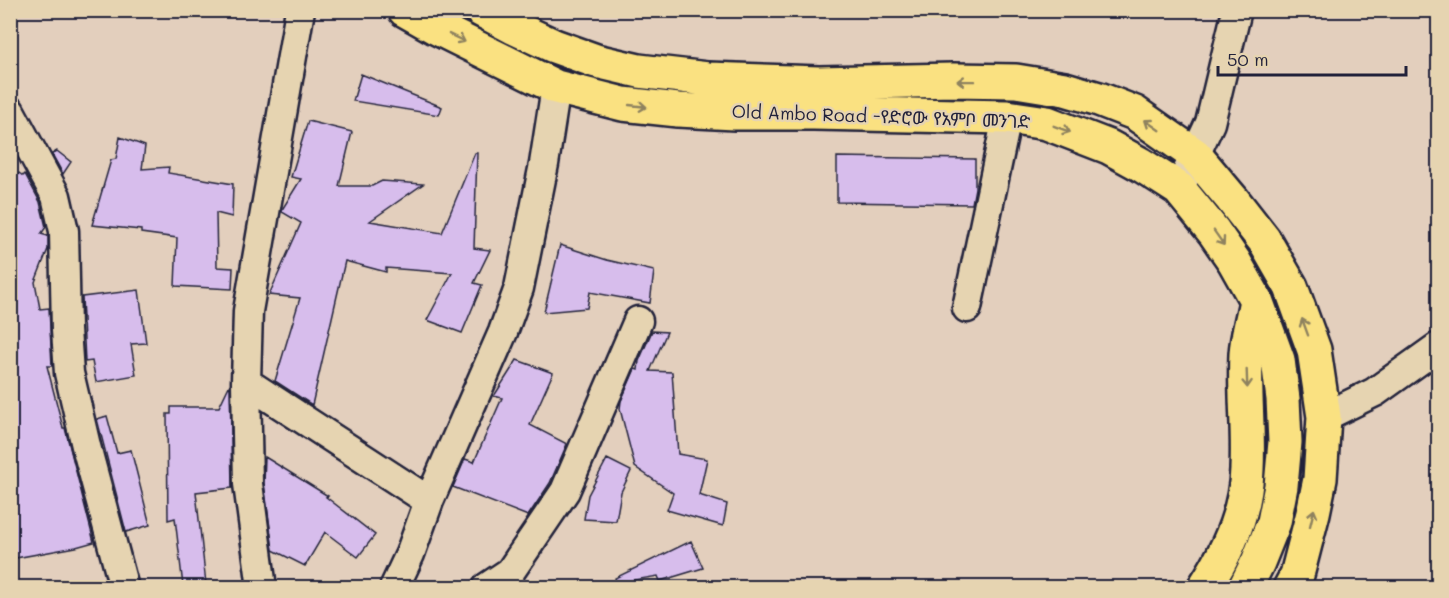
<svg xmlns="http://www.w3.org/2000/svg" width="1449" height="598" font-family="Mali,'Noto Sans Ethiopic',sans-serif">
<rect width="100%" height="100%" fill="#e3cfbd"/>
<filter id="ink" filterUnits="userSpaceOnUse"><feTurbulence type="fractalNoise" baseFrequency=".0167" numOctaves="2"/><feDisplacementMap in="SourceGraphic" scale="12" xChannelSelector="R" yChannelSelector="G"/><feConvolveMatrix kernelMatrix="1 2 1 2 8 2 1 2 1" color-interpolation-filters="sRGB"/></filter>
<g filter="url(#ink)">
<!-- building -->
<path fill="#d7bdec" stroke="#22223b" stroke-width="1.5" d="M361,74L442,107L439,115L353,101Z
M308,121L352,132L339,186H372L382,181L423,184L370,221L442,233L475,153H477L474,248L490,250L474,283L482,285L462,333L427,320L452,273L386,268V272L345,261L312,405L275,381L300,298L269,295L301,223L282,212L283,208L301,179L291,177Z
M120,137L145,146L142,169L169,167L168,173L233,184L232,217L216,213L217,267L233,268L232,289L175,286L177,238L141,233V230L92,225L111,160L116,159Z
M57,151L71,162L63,174L52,154Z
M837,157L975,159V188L972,204L837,202Z
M19,173L23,176L25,174L40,202L46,227L41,234L48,236V249L35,282L40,309L49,308L52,366H47L63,428H65L94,542L76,547L10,559V227L14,218L10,215V183Z
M560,245L607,260L654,271L650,303L590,292L587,308L544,312Z
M139,290L146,343L131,344L136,375L96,382L92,361L85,362L82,297Z
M652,331L667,332L650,371L672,372L678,454L707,459L699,495L727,504L723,526L667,510L673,493L635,467L620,409L621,401L635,369L638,370L639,361Z
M517,360L553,373L530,425L567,444L550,483L528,516L453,487L465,459L474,462L502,398L494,396Z
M230,384L232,488L196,492L206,584L183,586L175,518L168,520L167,414H171V407H219Z
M107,416L117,453L131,450L150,525L126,532L97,419Z
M265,457L328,496L326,497L375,535L358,557L325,532L305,566L273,550L264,483Z
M607,459L631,471L621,492L616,521L584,519L588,495Z
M691,541L703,568L660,581L658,576L617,583L615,578Z"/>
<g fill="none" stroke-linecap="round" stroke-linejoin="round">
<defs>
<path id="minor" d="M10,111L56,196L64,231L66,330L69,373L86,446L124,588
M1179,189L1210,123L1237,10
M967,308L1007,117
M246,382L429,501
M1324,417L1375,392L1438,347
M262,588L248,484L246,382L248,311L300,10
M394,588L410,554L429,501L503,332L519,288L544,164L556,87
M486,588L510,572L565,491L638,321"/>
<path id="primary" d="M405,10L435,27L556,87L623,104L678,110L735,113H813L1007,117L1047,123L1109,147L1140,164L1179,189L1214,232L1234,261L1256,300L1278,360L1283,399L1285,442L1281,486L1274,522L1258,562L1245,588
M481,10L513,27L554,46L596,61L639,71L708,79L819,83L953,80L1016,81L1065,89L1099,99L1135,113L1195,155L1232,199L1264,240L1291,287L1314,350L1324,417L1320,479L1313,513L1297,575L1290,588
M1204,588C1227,553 1246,511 1247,469C1249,430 1244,392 1246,354C1247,336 1253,318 1256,300"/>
</defs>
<!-- minor casing -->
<use href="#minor" stroke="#22223b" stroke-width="33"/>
<!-- primary casing -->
<use href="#primary" stroke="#22223b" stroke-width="38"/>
<!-- minor -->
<use href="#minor" stroke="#e6d4b1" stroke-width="28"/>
<!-- primary -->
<use href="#primary" stroke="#fae181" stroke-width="33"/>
</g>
<!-- one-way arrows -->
<defs><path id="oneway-shaft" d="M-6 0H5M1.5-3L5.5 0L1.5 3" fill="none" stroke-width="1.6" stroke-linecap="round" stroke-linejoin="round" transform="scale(1.5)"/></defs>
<g stroke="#8e825e">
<use href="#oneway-shaft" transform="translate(457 38) rotate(26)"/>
<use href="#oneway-shaft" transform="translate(966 81) rotate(-179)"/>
<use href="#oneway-shaft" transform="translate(638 106) rotate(6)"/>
<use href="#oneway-shaft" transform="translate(1152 125) rotate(-145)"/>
<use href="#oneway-shaft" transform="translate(1062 129) rotate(21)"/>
<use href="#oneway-shaft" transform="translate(1219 238) rotate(55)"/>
<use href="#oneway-shaft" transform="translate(1305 327) rotate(-110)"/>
<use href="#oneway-shaft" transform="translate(1247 379) rotate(88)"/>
<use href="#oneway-shaft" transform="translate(1312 518) rotate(-76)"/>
</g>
</g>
<g text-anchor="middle" stroke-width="5" stroke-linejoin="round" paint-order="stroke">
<!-- street labels -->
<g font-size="18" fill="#22223b" stroke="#e6d4b1">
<text transform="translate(881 117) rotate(2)" y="6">Old Ambo Road -የድሮው የአምቦ መንገድ</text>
</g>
</g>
<!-- margin -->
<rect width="1449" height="598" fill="none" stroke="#e6d4b1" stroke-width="36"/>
<rect x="18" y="18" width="1413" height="562" fill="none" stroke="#22223b" stroke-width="2" filter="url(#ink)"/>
<!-- scale -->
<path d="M1218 66v9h188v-9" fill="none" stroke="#22223b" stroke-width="3"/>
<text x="1227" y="66" font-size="18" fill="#22223b" stroke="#e6d4b1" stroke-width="4.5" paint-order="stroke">50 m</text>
</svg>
